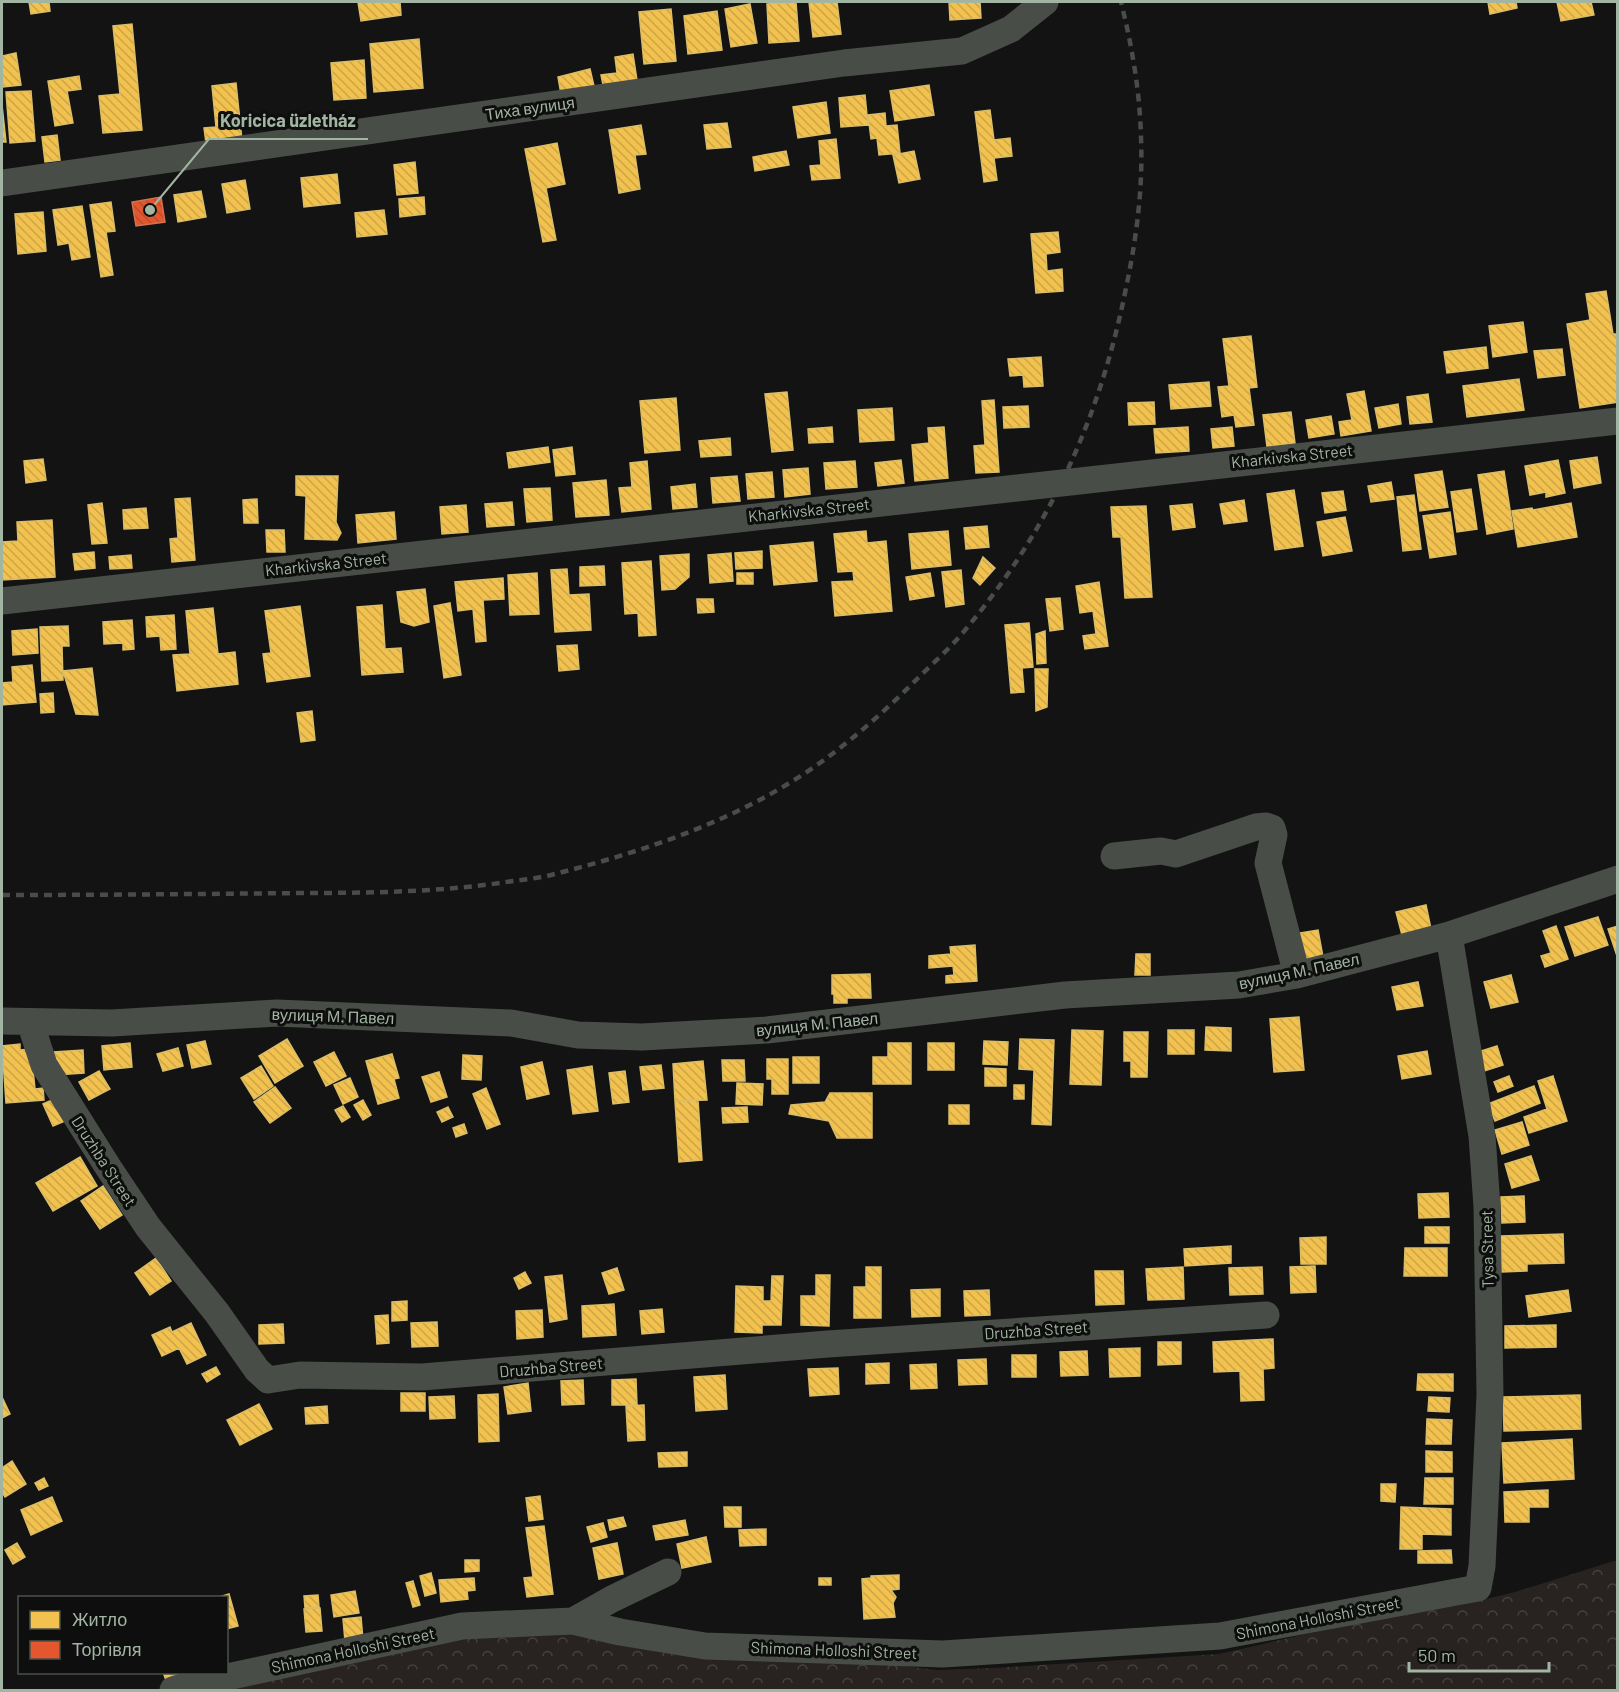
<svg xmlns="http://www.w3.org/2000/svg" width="1619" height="1692" font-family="Barlow,sans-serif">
<defs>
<pattern id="forest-crowns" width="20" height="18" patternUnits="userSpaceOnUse" patternTransform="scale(1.5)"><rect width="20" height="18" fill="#282320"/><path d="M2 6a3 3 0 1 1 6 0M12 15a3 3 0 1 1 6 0" fill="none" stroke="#44413d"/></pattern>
<pattern id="homes-back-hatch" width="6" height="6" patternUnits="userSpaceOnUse" patternTransform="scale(1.5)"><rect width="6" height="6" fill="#f2c14e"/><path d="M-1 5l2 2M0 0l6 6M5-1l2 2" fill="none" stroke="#cba548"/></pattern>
<pattern id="shops-back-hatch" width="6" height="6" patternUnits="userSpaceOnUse" patternTransform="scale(1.5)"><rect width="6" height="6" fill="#e4572e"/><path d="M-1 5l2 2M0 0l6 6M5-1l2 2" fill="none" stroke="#b74f2f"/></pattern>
</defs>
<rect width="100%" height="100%" fill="#121312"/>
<!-- forest -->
<path fill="url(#forest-crowns)" d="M1614,1561H1617V1690H220L459,1637L591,1630L938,1670L993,1668L1219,1654L1381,1617L1457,1606L1515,1592Z"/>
<!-- homes -->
<path fill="url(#homes-back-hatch)" stroke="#dabd67" stroke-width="1.5" d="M29,2H49L50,11L31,14Z
M358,2H400L401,15L361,21Z
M796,2L799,41L769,43L767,4Z
M809,2H837L841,34L813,37Z
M949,2H980L981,18L950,20Z
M1488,2H1516L1517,8L1490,14Z
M1557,2H1591L1594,15L1561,21Z
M750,4L757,43L731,47L725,9Z
M671,9L676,61L644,64L639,12Z
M717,11L722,50L688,54L684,16Z
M132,24L142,130L103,133L99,96L120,94L113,26Z
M419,39L423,88L374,92L370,44Z
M16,53L21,85L3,87L2,56Z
M633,54L637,80L603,85L601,75L617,73L615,57Z
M364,60L366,98L334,100L331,63Z
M590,69L594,86L561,94L558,77Z
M79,76L81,89L67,91L73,123L55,126L48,81Z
M236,83L242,140L206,143L204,128L216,127L212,86Z
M929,85L934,115L895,121L890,91Z
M31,91L35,141L10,143L6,92Z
M865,95L868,125L841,127L839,98Z
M826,102L830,133L798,138L793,107Z
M2,105L6,142H2Z
M990,110L994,140L1010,138L1012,156L994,158L997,180L984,182L975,112Z
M885,113L886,126L897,125L900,153L879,155L877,138L871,139L868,115Z
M727,123L731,147L707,149L704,125Z
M641,125L646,154L635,155L640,189L619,193L609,130Z
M57,135L60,160L45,162L42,137Z
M836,139L840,178L812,180L810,166L821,165L819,141Z
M557,143L565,184L546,188L556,240L543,242L525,149Z
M786,151L789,165L755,171L753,157Z
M914,151L920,179L899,183L893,155Z
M415,162L418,193L397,195L394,165Z
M337,174L340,203L304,207L301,178Z
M245,180L250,209L227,213L222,184Z
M201,191L206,217L178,222L174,195Z
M424,197L425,214L400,217L399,199Z
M111,202L115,231L106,232L113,275L101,277L90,205Z
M82,206L90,257L72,260L69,243L58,245L53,210Z
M384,210L387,234L357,237L355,213Z
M43,212L46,251L18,254L15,214Z
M1058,232L1060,252L1046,254L1047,271L1062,269L1063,291L1036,293L1031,234Z
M1606,291L1613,334H1618V402L1580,408L1567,324L1590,320L1586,294Z
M1523,322L1527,352L1493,357L1489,326Z
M1251,336L1257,387L1249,388L1254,425L1236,427L1234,415L1222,417L1218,387L1229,386L1223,339Z
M1486,347L1488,368L1447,373L1444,352Z
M1562,349L1565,375L1538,378L1534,351Z
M1041,357L1043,386L1024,387L1023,375L1010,376L1008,359Z
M1519,379L1524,410L1467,417L1463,386Z
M1209,382L1211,406L1171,409L1169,385Z
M1364,391L1371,431L1341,436L1339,422L1352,420L1347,394Z
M787,392L793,450L772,452L765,394Z
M1428,394L1432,422L1410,424L1407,397Z
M676,398L680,450L645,453L640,401Z
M994,400L999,472L976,473L974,446L985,445L982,401Z
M1154,402L1155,424L1129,425L1128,403Z
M1398,404L1401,424L1379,428L1375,408Z
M1028,406L1029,427L1004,428L1003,407Z
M892,408L894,440L860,442L858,410Z
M1291,412L1295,443L1267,447L1263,415Z
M1331,416L1334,434L1309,438L1306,420Z
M832,427L833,442L809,443L808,429Z
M944,427L948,478L915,481L912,445L929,443L928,428Z
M1188,427L1189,451L1156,453L1154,429Z
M1232,427L1234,446L1213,448L1211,429Z
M730,438L731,455L701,457L699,441Z
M548,447L550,462L509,468L507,453Z
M572,447L575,474L556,476L553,450Z
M1597,457L1601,483L1574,488L1570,461Z
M43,459L46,480L26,483L24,461Z
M901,460L904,483L878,486L875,463Z
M1558,460L1565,493L1546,497V492L1530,495L1525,466Z
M647,461L651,509L622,512L619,488L632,487L630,463Z
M855,461L857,487L826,489L824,463Z
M808,468L810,494L785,497L783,470Z
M1442,471L1448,507L1420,511L1415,475Z
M1504,471L1513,529L1487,534L1478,475Z
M772,472L774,497L748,499L746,474Z
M296,476H338L336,522L341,533L337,540L305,539L306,496L296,495Z
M737,476L740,501L713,503L711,478Z
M606,480L609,515L576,517L573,483Z
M1391,482L1394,499L1371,502L1368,486Z
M695,484L697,507L673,509L671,487Z
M550,488L552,520L527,522L524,489Z
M1471,489L1477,529L1457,532L1451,492Z
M1294,490L1303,546L1275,550L1267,494Z
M1343,491L1346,510L1325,513L1322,493Z
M1414,495L1421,549L1403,551L1397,497Z
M190,498L195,560L172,562L170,539L178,538L175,499Z
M257,499L258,523H244L243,500Z
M1244,500L1247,521L1224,524L1220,504Z
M512,502L514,525L487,527L485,504Z
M102,503L107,543L92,544L88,505Z
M1571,503L1577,537L1518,547L1512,511L1532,508L1533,510Z
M1192,504L1195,527L1173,530L1170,506Z
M466,505L468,532L442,534L440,507Z
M1146,506L1152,597L1125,598L1121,537H1113L1111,507Z
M146,508L148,528L124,529L123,510Z
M394,512L396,539L358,543L356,515Z
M1450,512L1456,554L1430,558L1423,516Z
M1345,517L1352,551L1323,556L1317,522Z
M52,520L55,577L2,580V542L18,541L17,522Z
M987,526L989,547L966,549L964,528Z
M266,530H284L285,552H267Z
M866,531L867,543L886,541L892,611L835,616L832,582L854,581L853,571L838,572L834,534Z
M948,531L951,565L912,569L909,534Z
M813,542L817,581L774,585L770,546Z
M762,551V568L736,569L735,553Z
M94,552L95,568L75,570L73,554Z
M731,553L733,581L710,583L708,555Z
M689,554V577L675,589L662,590L660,556Z
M131,555L132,568L110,569L109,557Z
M983,557L995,568L980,585L973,578Z
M651,561L656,635L639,636L638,613L625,614L622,563Z
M604,566L605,585L580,586V567Z
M567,569L569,595L589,594L591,630L555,632L551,570Z
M961,570L964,604L946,607L942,572Z
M537,573L539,614L510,615L508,575Z
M737,573H753V584H737Z
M930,573L934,596L910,600L906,577Z
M503,578L504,599L483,600L486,641L476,642L473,609L458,611L455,582Z
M1099,582L1108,646L1085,649L1083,636L1096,634L1093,611L1080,613L1076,586Z
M425,589L429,622L414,626L401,622L397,592Z
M1060,598L1063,629L1050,631L1046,599Z
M697,599H713L714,612L698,613Z
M450,603L461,675L444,678L434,606Z
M382,605L385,649L401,648L403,672L362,675L357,607Z
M300,606L310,676L267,682L263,654L271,653L265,611Z
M213,608L218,654L235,652L238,684L177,691L173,655L190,654L186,611Z
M174,615L176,649L161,650L160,636L147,637L146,617Z
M132,620L134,649L123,650V643L104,644L103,622Z
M1029,623L1033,667L1022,668L1024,692L1011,693L1005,625Z
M68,626L69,646H62L63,680L42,681L40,627Z
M37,629L38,653L13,655L12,631Z
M1045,631L1046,663L1037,664L1036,634Z
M577,645L579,669L559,671L557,646Z
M32,665L36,702L2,705V683L13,682L12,667Z
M92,668L98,715L76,714L63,671Z
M1035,669H1048L1047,707L1036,711Z
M53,693L54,712L41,713L40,694Z
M312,711L315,740L301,742L297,713Z
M1426,905L1431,929L1402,935L1396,912Z
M1598,917L1608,945L1575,956L1565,927Z
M1556,926L1568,959L1545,967L1541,956L1551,953L1543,931Z
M1618,926V959L1608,929Z
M1318,930L1323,957L1298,962L1293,934Z
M975,945L977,981L946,983V976L954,975L953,966L929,968V956L951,954L950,947Z
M1136,954H1150V975H1135Z
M870,974L871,998H847V1003H834V994H832V975Z
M1511,975L1518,1002L1491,1008L1484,982Z
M1418,982L1423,1006L1397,1010L1392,987Z
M1299,1017L1304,1070L1274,1072L1270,1019Z
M1206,1027L1231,1028V1051L1205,1050Z
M1072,1030L1103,1031L1101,1085L1070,1084Z
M1168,1030H1194V1054H1168Z
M1124,1032H1148L1147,1077H1131V1061H1124Z
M287,1039L303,1066L275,1083L259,1056Z
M1020,1039L1054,1040L1051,1125L1032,1124L1034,1070L1019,1069Z
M205,1041L211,1064L192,1068L187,1045Z
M984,1041L1008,1042L1007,1065L983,1064Z
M130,1043L132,1067L104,1070L102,1046Z
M888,1043H911V1084H873V1057H888Z
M928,1043H954V1070H928Z
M20,1044V1050L31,1049L35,1089L43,1088L44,1100L6,1103L2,1046Z
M1497,1046L1503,1065L1484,1071L1478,1052Z
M178,1048L183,1066L163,1071L157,1054Z
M83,1050L84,1073L56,1075L54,1052Z
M1427,1051L1431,1074L1402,1079L1398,1056Z
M334,1052L346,1076L326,1086L314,1062Z
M392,1054L399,1078L394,1079L399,1098L378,1104L366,1061Z
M463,1055L482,1056L481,1080L462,1079Z
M793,1057H819V1083H793Z
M767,1059H788V1094H772V1079H767Z
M722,1060H744L745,1081H723Z
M703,1061L707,1100L675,1101L673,1064Z
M542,1062L549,1094L527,1099L521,1067Z
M661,1065L664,1088L643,1090L640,1067Z
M261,1066L273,1086L254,1099L241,1078Z
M592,1066L598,1111L573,1114L567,1070Z
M985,1068L1006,1069V1086H985Z
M99,1071L110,1089L89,1100L79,1082Z
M625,1071L629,1102L613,1104L609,1073Z
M439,1072L447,1097L431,1102L422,1077Z
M1509,1076L1513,1086L1498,1092L1494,1082Z
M1553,1076L1567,1121L1529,1133L1524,1117L1547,1109L1538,1081Z
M350,1078L358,1097L343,1104L334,1085Z
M737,1083L763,1084L762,1105L736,1104Z
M1014,1085H1024V1099H1014Z
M1534,1086L1540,1103L1495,1121L1488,1104Z
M275,1087L291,1108L270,1123L254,1102Z
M486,1088L500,1124L487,1129L473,1094Z
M830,1093H872V1138H837L829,1121L789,1114L791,1105L825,1102Z
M57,1098L67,1120L53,1126L43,1104Z
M363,1100L371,1115L363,1120L354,1105Z
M698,1100L702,1160L679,1162L675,1101Z
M949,1105H969V1124H949Z
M343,1106L350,1117L342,1122L335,1110Z
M448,1107L453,1117L442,1122L437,1112Z
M747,1107L748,1122L723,1123L722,1108Z
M1522,1122L1529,1145L1502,1154L1495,1130Z
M464,1124L467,1133L456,1137L453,1128Z
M1531,1156L1539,1180L1512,1188L1505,1164Z
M80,1157L97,1186L53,1211L36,1183Z
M103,1186L122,1215L100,1229L81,1201Z
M1448,1193L1449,1217L1419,1218L1418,1194Z
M1524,1196L1525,1222L1502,1223L1501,1197Z
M1425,1227H1449V1243H1425Z
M1563,1234L1564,1263L1527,1264V1271L1502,1272L1501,1236Z
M1326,1237V1264H1301L1300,1238Z
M1231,1246V1263L1185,1266L1184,1249Z
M1405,1248H1447V1276H1404Z
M156,1258L171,1281L150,1295L135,1273Z
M1315,1266L1316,1292L1291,1293L1290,1267Z
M866,1267H881V1318H854V1287H866Z
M1183,1267L1184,1299L1148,1300L1146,1269Z
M1262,1267L1263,1294L1230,1295L1229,1268Z
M617,1268L624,1290L609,1294L602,1273Z
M1095,1271H1123L1124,1304L1096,1305Z
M525,1272L531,1283L519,1289L514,1278Z
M562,1275L567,1319L550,1322L545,1277Z
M816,1275H830L829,1326L801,1325V1296H816Z
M772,1276H783L781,1325H762V1333L735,1332L736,1286L763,1287V1301H771Z
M940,1289V1316L912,1317L911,1290Z
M989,1290L990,1315L965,1316L964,1291Z
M1568,1290L1571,1311L1529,1317L1526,1296Z
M407,1301V1320L392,1321V1302Z
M614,1304L616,1335L583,1337L582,1306Z
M662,1309L664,1332L642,1334L640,1311Z
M542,1310L543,1337L517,1339L516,1311Z
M388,1315L389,1343L377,1344L375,1316Z
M437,1322L438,1346L412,1347L411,1323Z
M191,1323L206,1355L187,1364L179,1348L162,1356L152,1335L170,1327L172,1332Z
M283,1324L284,1343L259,1344V1325Z
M1556,1325V1347L1505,1348V1326Z
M1273,1339L1274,1368L1263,1369L1264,1400L1241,1401L1240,1371L1214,1372L1213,1342Z
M1158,1342H1181V1364L1158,1365Z
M1140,1348V1376L1110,1377L1109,1349Z
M1087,1351L1088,1375L1061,1376L1060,1352Z
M1012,1355H1036V1377H1012Z
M986,1359L987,1384L959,1385L958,1360Z
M889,1363V1383L866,1384V1364Z
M936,1364L937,1388L911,1389L910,1365Z
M216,1367L220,1374L207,1382L202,1374Z
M838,1368L839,1394L810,1396L808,1369Z
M1418,1374H1453V1391L1417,1390Z
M725,1375L727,1409L696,1411L694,1377Z
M636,1379L637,1405H612V1380Z
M583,1380L584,1404L562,1405L561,1381Z
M528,1383L531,1411L508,1414L504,1387Z
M401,1393H425V1411H401Z
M498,1394L499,1441L479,1442L478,1395Z
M1580,1395L1581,1429L1504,1431L1503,1397Z
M454,1396L455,1418L430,1419L429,1397Z
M2,1397L10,1414L2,1418Z
M1429,1397L1450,1398L1449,1412L1428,1411Z
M259,1404L272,1429L240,1445L227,1420Z
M644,1405L645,1440L628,1441L626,1406Z
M327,1406L328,1423L306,1424L305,1408Z
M1427,1419L1452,1420L1451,1444H1426Z
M1572,1439L1574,1479L1504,1483L1502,1443Z
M1426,1451L1452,1452V1472H1426Z
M687,1452V1466L659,1467L658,1453Z
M12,1461L26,1484L5,1497L2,1492V1468Z
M44,1478L48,1486L39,1490L35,1483Z
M1425,1478H1453V1504H1424Z
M1381,1484H1396L1395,1502L1381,1501Z
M1548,1490V1507H1529V1522H1505L1504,1492Z
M540,1496L543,1519L529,1521L526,1498Z
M52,1497L62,1521L31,1535L21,1510Z
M724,1507H741V1527H725Z
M1401,1507L1451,1509V1535L1422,1534V1549H1400Z
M623,1517L626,1526L610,1530L608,1520Z
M685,1520L688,1535L656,1540L653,1526Z
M603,1523L607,1537L591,1542L587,1527Z
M544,1526L553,1594L527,1597L524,1578L533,1577L526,1528Z
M766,1529V1545L740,1546L739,1530Z
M706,1537L711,1562L682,1568L677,1544Z
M17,1543L25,1557L13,1564L5,1550Z
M617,1543L623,1574L599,1579L593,1548Z
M1451,1550L1452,1563H1418V1551Z
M465,1560H479V1571L465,1572Z
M431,1573L436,1593L425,1596L420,1576Z
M899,1575V1589L891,1590L896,1597L893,1603L895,1617L864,1619L862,1579L871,1578V1576Z
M474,1578L475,1590L467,1591L468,1599L441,1602L439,1580Z
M819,1578H831V1585H819Z
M413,1581L420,1605L413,1607L406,1583Z
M355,1591L359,1613L334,1617L331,1595Z
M229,1594L238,1626L226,1629V1598H216Z
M318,1595L319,1607L305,1608L304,1596Z
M320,1608L322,1631L306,1632L304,1609Z
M361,1617L363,1640L345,1641L343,1619Z
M163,1672H190L168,1686Z"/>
<!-- shops -->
<path fill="url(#shops-back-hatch)" stroke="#d07351" stroke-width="1.5" d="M161,197L165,222L136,226L132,202Z"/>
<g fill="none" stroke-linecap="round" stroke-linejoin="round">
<!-- minor -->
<path stroke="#484d48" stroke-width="27" d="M2,183L844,63L962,51L1011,29L1045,2
M2,601L1618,421
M1114,856L1161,851L1176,854L1256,827L1266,826L1272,828L1274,835L1268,863L1297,975
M2,1021L112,1023L277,1013L511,1023L578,1035L642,1037L767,1030L1065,995L1239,985L1297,975L1449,935L1618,879
M30,1022L44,1065L108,1167L148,1227L217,1313L257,1370L268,1380L300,1375L422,1377L828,1344L1266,1315
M573,1621L612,1599L668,1572
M173,1690L186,1686L462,1626L573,1621L620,1632L705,1646L943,1654L1220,1636L1478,1588L1482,1566L1490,1395L1487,1207L1482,1136L1449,935"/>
<!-- rail -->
<path stroke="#494d49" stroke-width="4.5" stroke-dasharray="8 6" stroke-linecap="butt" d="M2,895C102,895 202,894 303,893C369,893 435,892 500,883C517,880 535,879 551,875C634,854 718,827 791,782C837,754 879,717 917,679C931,665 947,651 960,636C1049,532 1101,417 1127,283C1137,235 1143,186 1141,138C1140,92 1132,46 1121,2"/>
</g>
<g text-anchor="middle" stroke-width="6" stroke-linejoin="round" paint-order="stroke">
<!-- street labels -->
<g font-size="16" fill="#a2b5a2" stroke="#0d0e0d">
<text transform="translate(530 108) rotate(-8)" y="6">Тиха вулиця</text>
<text transform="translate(1292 456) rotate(-6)" y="6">Kharkivska Street</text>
<text transform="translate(809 510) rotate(-6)" y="6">Kharkivska Street</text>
<text transform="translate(326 564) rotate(-6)" y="6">Kharkivska Street</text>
<text transform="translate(1299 971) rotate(-12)" y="6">вулиця М. Павел</text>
<text transform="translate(333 1016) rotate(2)" y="6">вулиця М. Павел</text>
<text transform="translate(817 1024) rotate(-6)" y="6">вулиця М. Павел</text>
<text transform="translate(104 1161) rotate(57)" y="6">Druzhba Street</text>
<text transform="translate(1487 1249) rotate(-91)" y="6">Tysa Street</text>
<text transform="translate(1036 1330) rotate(-4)" y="6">Druzhba Street</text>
<text transform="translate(551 1367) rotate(-5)" y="6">Druzhba Street</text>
<text transform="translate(1318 1618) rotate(-11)" y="6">Shimona Holloshi Street</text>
<text transform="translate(353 1650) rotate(-12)" y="6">Shimona Holloshi Street</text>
<text transform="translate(834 1650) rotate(2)" y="6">Shimona Holloshi Street</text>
</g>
</g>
<!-- callouts -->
<path fill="none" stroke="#a2b5a2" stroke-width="2" d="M150 210L209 139H368"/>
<circle fill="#a2b5a2" stroke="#0d0e0d" stroke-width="2" cx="150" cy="210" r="6"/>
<g font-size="18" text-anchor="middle" font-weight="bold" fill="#a2b5a2" stroke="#0d0e0d" stroke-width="6" stroke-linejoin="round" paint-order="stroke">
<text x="288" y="127">Koricica üzletház</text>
</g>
<!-- border -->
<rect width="1619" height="1692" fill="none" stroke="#a2b5a2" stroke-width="6"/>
<!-- legend -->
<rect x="18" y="1596" width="210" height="78" fill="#0d0e0d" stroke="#495149" stroke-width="1.5"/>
<rect x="30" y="1611" width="30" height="18" fill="#f2c14e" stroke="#495149" stroke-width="1.5"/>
<text x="72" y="1626" font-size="18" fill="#a2b5a2">Житло</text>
<rect x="30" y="1641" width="30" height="18" fill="#e4572e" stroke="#495149" stroke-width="1.5"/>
<text x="72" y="1656" font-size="18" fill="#a2b5a2">Торгівля</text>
<!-- scale -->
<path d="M1409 1662v9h140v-9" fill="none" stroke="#a2b5a2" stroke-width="3"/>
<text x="1418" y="1662" font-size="18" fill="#a2b5a2" stroke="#0d0e0d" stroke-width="4.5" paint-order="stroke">50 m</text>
</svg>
